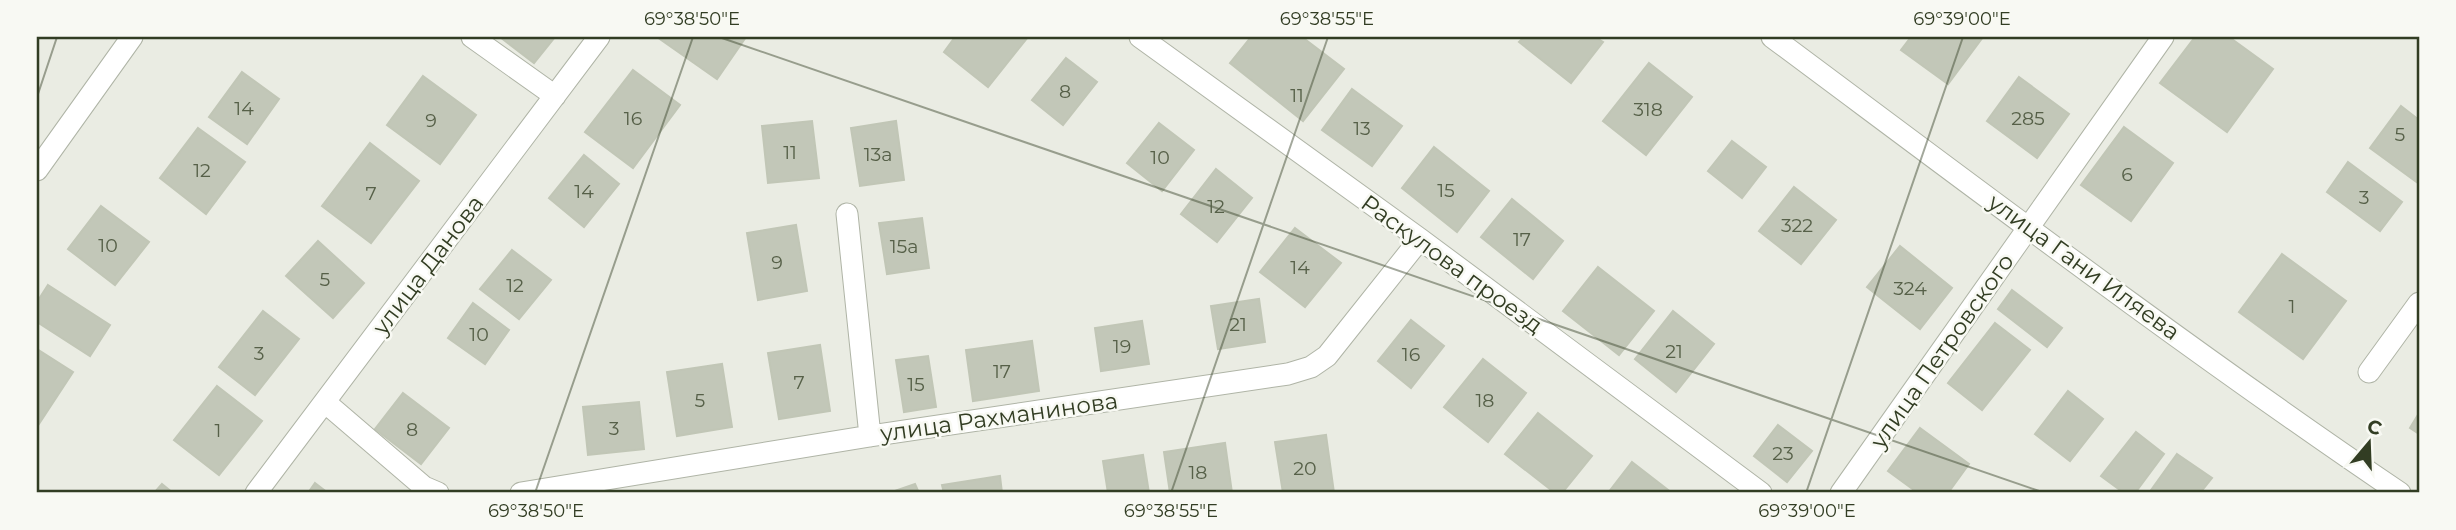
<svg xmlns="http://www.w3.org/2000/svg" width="2456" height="530" font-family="Montserrat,sans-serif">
<rect width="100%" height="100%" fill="#eaece3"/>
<!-- building -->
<path fill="#c2c7b8" stroke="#c1c6b6" stroke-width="2" d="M500,37H555L534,63Z
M657,37H746L717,79Z
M955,37H1028L988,87L944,52Z
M1251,37H1302L1344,69L1303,121L1230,63Z
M1524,37H1595L1603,42L1571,83L1519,42Z
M1911,37H1983L1948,84L1901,50Z
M2195,37H2229L2273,69L2227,132L2160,83Z
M1066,58L1097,82L1063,125L1032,100Z
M1649,63L1692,97L1646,155L1603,121Z
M633,70L680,105L633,168L585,132Z
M242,72L279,99L247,144L209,117Z
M423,76L476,115L440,164L387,125Z
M2019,77L2069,114L2037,158L1987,121Z
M1352,89L1402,126L1372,166L1322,130Z
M2401,106L2419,120L2418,183L2370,148Z
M812,121L819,178L768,183L762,126Z
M896,121L904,180L860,186L851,128Z
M1159,123L1194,150L1162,191L1127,163Z
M2124,127L2173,163L2131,221L2081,185Z
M198,128L245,162L206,214L160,178Z
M1732,141L1766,167L1742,198L1708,171Z
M370,143L419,181L371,243L322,206Z
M1434,147L1489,191L1457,232L1402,188Z
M584,155L619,184L584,227L549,198Z
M2348,162L2402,202L2380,231L2327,192Z
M1216,169L1252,198L1217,242L1181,214Z
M1794,187L1836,220L1801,264L1759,231Z
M1512,199L1563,241L1533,279L1481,237Z
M101,206L149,242L115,285L68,249Z
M922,218L929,268L887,274L879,223Z
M796,225L807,291L758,300L747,233Z
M1295,228L1341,263L1305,307L1260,272Z
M318,241L364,283L333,318L286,276Z
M1900,246L1952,288L1920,329L1867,287Z
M512,250L551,280L519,319L480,289Z
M2282,254L2346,301L2303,359L2239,312Z
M1598,267L1654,311L1619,355L1563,311Z
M48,285L110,325L90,356L37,322V302Z
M2012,290L2062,328L2047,347L1998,309Z
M1259,299L1265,342L1218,349L1211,306Z
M473,303L509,330L485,364L448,338Z
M263,311L299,339L255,395L219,367Z
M1673,311L1714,344L1676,392L1635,359Z
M1411,320L1444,346L1411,388L1378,361Z
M1142,321L1149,364L1101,371L1095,328Z
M1995,323L2030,350L1982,410L1948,383Z
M1032,341L1039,391L973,401L966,350Z
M820,345L830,411L779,419L768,353Z
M37,349L73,372L37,427Z
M928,356L936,407L904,412L896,360Z
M1483,359L1526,393L1488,442L1444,407Z
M722,364L732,427L677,436L667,372Z
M217,386L262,421L219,475L174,440Z
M2068,391L2103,419L2070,461L2035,434Z
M403,393L449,428L421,464L375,429Z
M639,402L644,449L588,455L583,407Z
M1538,413L1592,456L1562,493H1555L1505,454Z
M2419,413V434L2410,428Z
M1778,425L1812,451L1787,482L1754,456Z
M1920,428L1969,464L1948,493H1918L1888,471Z
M2136,432L2164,454L2135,493H2124L2101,476Z
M1326,435L1334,493H1283L1275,442Z
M1225,443L1232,493H1170L1164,452Z
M2177,454L2212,478L2200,493H2149Z
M1143,455L1149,493H1108L1103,461Z
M1632,462L1672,493H1608Z
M1000,476L1002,493H944L942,485Z
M315,483L328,493H308Z
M162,484L173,493H154Z
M915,484L919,493H889Z"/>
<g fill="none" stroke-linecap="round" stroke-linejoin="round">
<defs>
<path id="minor" d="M472,37L555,96
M1140,37L1420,239L1761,493
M1772,37C1979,191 2186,348 2400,493
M37,170L132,37
M847,214L870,436
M2369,372L2419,303
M326,403L424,487L438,493
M256,493L599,37
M521,493L870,436L1288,374L1311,367L1327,356L1420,239
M1841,493L2163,37"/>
</defs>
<!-- minor casing -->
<use href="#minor" stroke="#afb4a6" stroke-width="23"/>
<!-- minor -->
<use href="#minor" stroke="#fff" stroke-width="21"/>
</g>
<!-- ticks -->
<path fill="none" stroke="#323d23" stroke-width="2" stroke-opacity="0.45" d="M719,37L2045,493M37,97L57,37M535,493L693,37M1171,493L1328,37M1806,493L1963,37"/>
<g text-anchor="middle" stroke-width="5" stroke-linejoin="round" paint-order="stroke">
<!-- number labels -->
<g font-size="19" fill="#566048">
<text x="1065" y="98">8</text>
<text x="1297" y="102">11</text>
<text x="244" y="115">14</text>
<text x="1648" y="116">318</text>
<text x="633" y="125">16</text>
<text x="2028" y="125">285</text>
<text x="431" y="127">9</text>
<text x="1362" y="135">13</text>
<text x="2400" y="141">5</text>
<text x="790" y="159">11</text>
<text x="878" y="161">13а</text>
<text x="1160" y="164">10</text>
<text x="202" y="177">12</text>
<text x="2127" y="181">6</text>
<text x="1446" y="197">15</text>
<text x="584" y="198">14</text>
<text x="371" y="200">7</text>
<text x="2364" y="204">3</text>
<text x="1216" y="213">12</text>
<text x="1797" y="232">322</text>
<text x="1522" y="246">17</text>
<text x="108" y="252">10</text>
<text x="904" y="253">15а</text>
<text x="777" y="269">9</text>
<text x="1300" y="274">14</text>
<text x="325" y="286">5</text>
<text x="515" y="292">12</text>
<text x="1910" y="295">324</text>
<text x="2292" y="313">1</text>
<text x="1238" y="331">21</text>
<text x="479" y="341">10</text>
<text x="1122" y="353">19</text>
<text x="1674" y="358">21</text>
<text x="259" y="360">3</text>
<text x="1411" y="361">16</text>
<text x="1002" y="378">17</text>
<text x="799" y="389">7</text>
<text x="916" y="391">15</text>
<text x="700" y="407">5</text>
<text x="1485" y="407">18</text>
<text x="614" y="435">3</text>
<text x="412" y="436">8</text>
<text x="218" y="437">1</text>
<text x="1783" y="460">23</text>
<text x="1305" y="475">20</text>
<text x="1198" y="479">18</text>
</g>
<!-- street labels -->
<g font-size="23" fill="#323d23" stroke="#f8f9f3">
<text transform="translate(1452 264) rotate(36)" y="8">Раскулова проезд</text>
<text transform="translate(428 265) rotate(-53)" y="8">улица Данова</text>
<text transform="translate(2084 267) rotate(36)" y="8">улица Гани Иляева</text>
<text transform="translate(1942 351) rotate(-55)" y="8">улица Петровского</text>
<text transform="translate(999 417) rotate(-8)" y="8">улица Рахманинова</text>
</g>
</g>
<!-- border -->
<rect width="2456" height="530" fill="none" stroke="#f8f9f3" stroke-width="77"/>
<!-- north arrow -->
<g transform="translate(2369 443) rotate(19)" stroke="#f8f9f3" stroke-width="5" paint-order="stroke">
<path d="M0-5L12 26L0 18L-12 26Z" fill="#323d23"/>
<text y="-10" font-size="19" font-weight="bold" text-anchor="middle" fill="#323d23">С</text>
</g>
<rect x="38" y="38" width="2380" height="453" fill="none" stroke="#323d23" stroke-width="2.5"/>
<g font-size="18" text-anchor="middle" fill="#323d23">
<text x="692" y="25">69°38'50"E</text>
<text x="1327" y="25">69°38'55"E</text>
<text x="1962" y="25">69°39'00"E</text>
<text x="536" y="517">69°38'50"E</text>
<text x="1171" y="517">69°38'55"E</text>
<text x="1807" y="517">69°39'00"E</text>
</g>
</svg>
